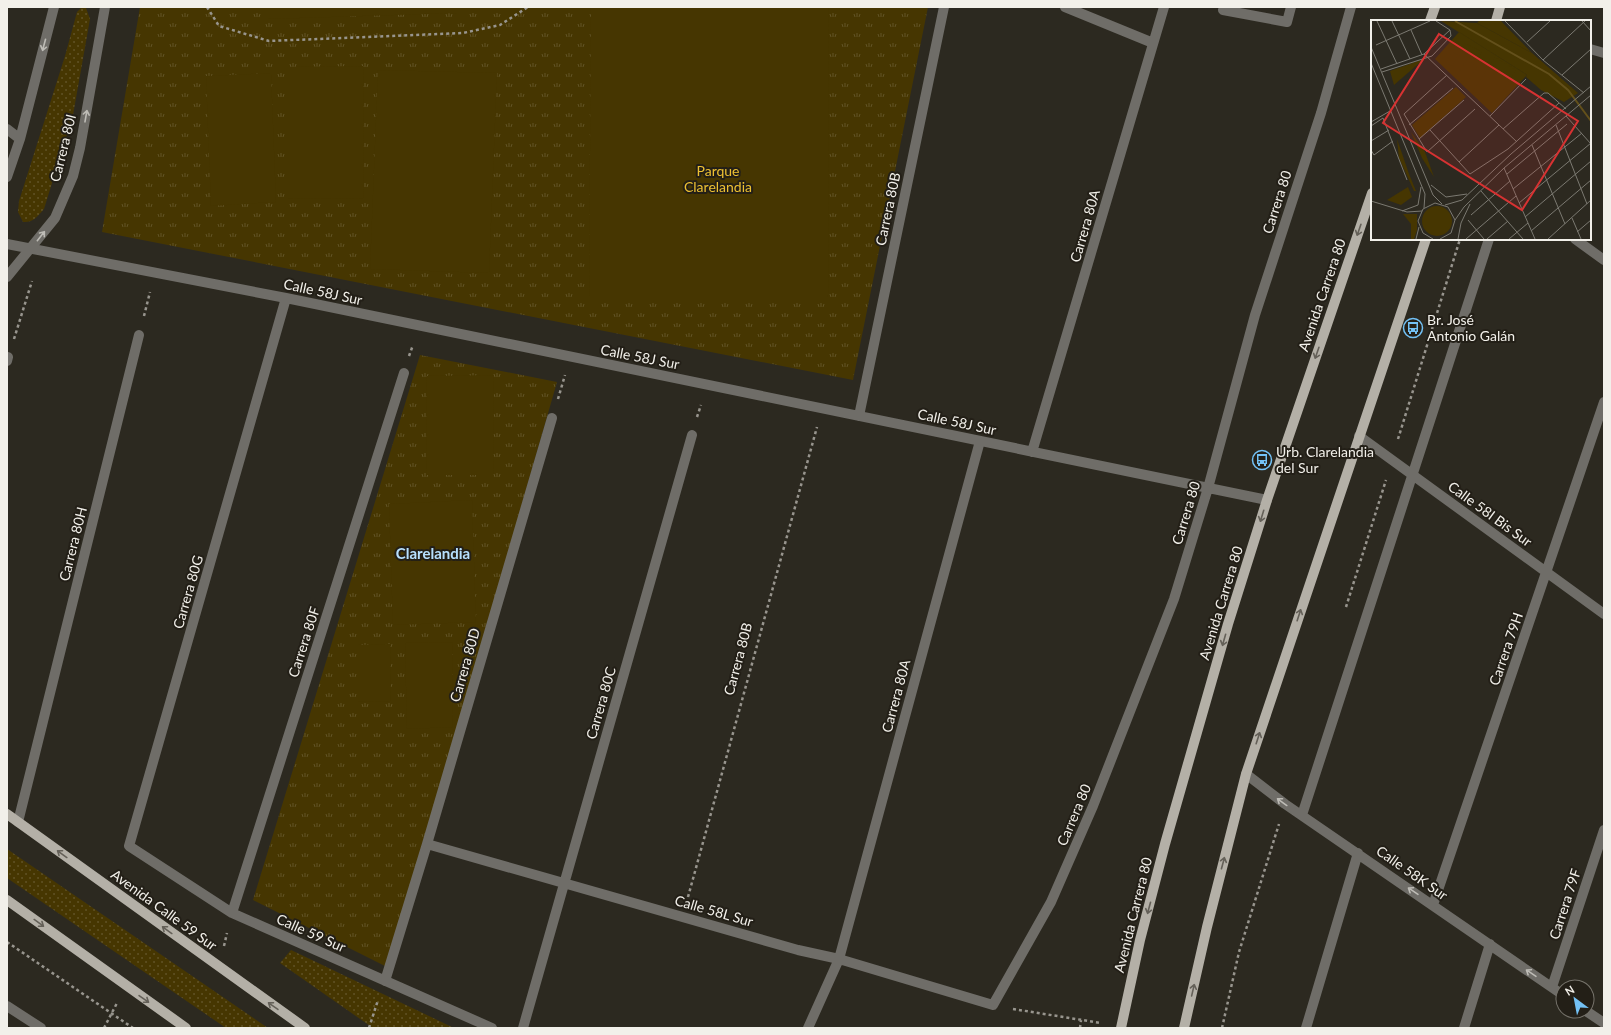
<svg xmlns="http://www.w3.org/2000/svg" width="1611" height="1035" font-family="Lato,sans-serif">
<defs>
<pattern id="grass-dots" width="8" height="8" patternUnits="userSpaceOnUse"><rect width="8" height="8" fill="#463601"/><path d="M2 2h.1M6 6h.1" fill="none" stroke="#615326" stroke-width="1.8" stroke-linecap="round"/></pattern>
<pattern id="park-tufts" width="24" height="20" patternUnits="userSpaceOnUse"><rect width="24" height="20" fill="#463601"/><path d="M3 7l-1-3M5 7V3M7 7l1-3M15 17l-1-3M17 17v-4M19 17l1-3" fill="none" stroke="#615326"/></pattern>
</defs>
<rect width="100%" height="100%" fill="#2c2920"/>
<!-- grass -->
<path fill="url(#grass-dots)" d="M81,8H86L90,19L73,115L44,209C38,216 33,223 23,222L18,212L19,201L65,56L77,12Z
M7,849L268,1028H226L7,878Z
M291,950L454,1028H373L280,963Z"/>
<!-- park -->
<path fill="url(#park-tufts)" d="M140,7H928L853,380L102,232Z
M420,355L557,382L423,848L387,967L253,900Z"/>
<!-- pitch -->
<path fill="#463601" d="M268,7H457V13L268,19Z
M591,7H829L828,297H589Z
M363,66L364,198L288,199V67Z
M378,70L497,73L489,273L370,269Z
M271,73L276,202L211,206L206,76Z
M494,375L493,475H426L427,376Z
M472,500L476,622L393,625L389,504Z
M452,642L453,727L407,729L405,643Z
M390,644L391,701L358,702V645Z"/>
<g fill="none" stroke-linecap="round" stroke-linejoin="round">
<!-- path -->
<path stroke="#98958e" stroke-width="2.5" stroke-dasharray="3 3" stroke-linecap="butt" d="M207,7L219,26L269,41L463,33L500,25L528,7
M144,316L150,292
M14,339L32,281
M409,356L413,345
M558,399L565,375
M697,417L701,405
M1398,439L1460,239
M1346,607L1386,480
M688,897L817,427
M7,942L133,1028
M224,946L227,933
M1013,1009L1101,1023
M104,1028L117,1003
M369,1028L378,1000
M1080,1028L1081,1020
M1222,1028L1239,952L1279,824"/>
<!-- minor -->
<path stroke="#6f6d68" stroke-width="10" d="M1065,7L1153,43
M1223,10L1287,22L1291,7
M1590,49L1604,53
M7,129L20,139
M7,177L20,139L54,7
M1575,239L1604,260
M7,244L286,298L1267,500
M7,277L55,218L73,176L80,148L105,7
M286,298L129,846L232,913L492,1028
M7,361L8,357
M859,416L944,7
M1359,436L1604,614
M1032,452L1164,7
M1246,774L1285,804L1563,995
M1302,815L1489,239
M18,822L139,335
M427,844L798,950L839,959L993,1005L1051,902L1093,806L1174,599L1208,488L1255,315L1321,113L1351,7
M1433,905L1604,402
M232,913L404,373
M385,981L427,844L552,418
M1552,987L1604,830
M7,1006L41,1028
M1586,1011L1604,1023
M523,1028L692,435
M808,1028L839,959L980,441
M1306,1028L1358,853
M1464,1028L1490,944"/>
<!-- major -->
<path stroke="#b4b0a7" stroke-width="10" d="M1430,21L1435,7
M1496,21L1500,7
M7,814L305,1028
M7,900L186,1028
M1121,1028L1140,940L1165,844L1228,624L1267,500L1372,193
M1184,1028L1207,927L1246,774L1426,239"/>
</g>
<!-- one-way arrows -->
<defs><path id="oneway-shaft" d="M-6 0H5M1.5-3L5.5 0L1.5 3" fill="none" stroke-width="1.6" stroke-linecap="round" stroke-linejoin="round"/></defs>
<g stroke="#bebcb6">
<use href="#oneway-shaft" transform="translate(44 45) rotate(105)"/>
<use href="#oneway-shaft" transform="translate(86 116) rotate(-80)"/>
<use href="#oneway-shaft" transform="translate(41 236) rotate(-52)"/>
<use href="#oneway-shaft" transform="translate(1282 802) rotate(-144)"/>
<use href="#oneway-shaft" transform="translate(1413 891) rotate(-146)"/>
<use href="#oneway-shaft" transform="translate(1531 973) rotate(-146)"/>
</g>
<g stroke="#646058">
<use href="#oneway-shaft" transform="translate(1359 230) rotate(109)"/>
<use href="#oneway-shaft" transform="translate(1317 353) rotate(109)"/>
<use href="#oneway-shaft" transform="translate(1262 516) rotate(107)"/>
<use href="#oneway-shaft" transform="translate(1299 615) rotate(-72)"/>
<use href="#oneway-shaft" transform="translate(1224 640) rotate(106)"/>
<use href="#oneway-shaft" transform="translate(1258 738) rotate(-72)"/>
<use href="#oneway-shaft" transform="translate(62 854) rotate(-144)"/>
<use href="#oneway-shaft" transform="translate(1223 863) rotate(-75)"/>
<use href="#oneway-shaft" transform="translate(1149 908) rotate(105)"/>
<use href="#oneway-shaft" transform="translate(39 923) rotate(36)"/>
<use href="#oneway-shaft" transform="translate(167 930) rotate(-144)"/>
<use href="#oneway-shaft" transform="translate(1193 990) rotate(-77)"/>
<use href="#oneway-shaft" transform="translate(144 999) rotate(35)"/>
<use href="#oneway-shaft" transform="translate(273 1006) rotate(-145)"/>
</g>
<!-- icons -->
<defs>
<symbol id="bus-ring" viewBox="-11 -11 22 22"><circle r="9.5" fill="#231f17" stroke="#73c1f5" stroke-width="1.5"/><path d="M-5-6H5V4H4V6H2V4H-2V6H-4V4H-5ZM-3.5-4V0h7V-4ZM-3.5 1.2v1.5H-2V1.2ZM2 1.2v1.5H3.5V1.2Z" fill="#73c1f5"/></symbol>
</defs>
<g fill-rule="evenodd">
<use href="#bus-ring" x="1402" y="317" width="22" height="22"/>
<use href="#bus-ring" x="1251" y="449" width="22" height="22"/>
</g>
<g text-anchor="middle" stroke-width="4" stroke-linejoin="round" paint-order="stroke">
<!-- street labels -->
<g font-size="14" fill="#f2f0ea" stroke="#231f17">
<text transform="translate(63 148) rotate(-76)" y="5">Carrera 80I</text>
<text transform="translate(1277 202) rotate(-72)" y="5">Carrera 80</text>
<text transform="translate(888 209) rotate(-78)" y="5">Carrera 80B</text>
<text transform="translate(1085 226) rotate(-74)" y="5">Carrera 80A</text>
<text transform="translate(323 292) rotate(12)" y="5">Calle 58J Sur</text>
<text transform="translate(1322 295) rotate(-71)" y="5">Avenida Carrera 80</text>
<text transform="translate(640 357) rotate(11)" y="5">Calle 58J Sur</text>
<text transform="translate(957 422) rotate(12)" y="5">Calle 58J Sur</text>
<text transform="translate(1186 513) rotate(-73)" y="5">Carrera 80</text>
<text transform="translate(1490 514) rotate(36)" y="5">Calle 58I Bis Sur</text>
<text transform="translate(73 544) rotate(-76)" y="5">Carrera 80H</text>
<text transform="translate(188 592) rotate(-74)" y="5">Carrera 80G</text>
<text transform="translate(1221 603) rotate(-73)" y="5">Avenida Carrera 80</text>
<text transform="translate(304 642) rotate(-72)" y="5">Carrera 80F</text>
<text transform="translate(1506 649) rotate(-71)" y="5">Carrera 79H</text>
<text transform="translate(738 659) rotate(-75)" y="5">Carrera 80B</text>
<text transform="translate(465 665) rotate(-74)" y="5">Carrera 80D</text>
<text transform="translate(896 696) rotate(-75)" y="5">Carrera 80A</text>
<text transform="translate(601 703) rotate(-74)" y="5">Carrera 80C</text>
<text transform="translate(1074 815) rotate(-67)" y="5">Carrera 80</text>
<text transform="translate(1412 873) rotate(35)" y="5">Calle 58K Sur</text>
<text transform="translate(1565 904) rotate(-72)" y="5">Carrera 79F</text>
<text transform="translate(164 910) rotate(36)" y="5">Avenida Calle 59 Sur</text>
<text transform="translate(714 911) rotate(16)" y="5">Calle 58L Sur</text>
<text transform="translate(1133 915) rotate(-76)" y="5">Avenida Carrera 80</text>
<text transform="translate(311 933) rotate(24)" y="5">Calle 59 Sur</text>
</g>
<!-- park labels -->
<g font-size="14" fill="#edc032" stroke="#231f17">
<text x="718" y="176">Parque<tspan x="718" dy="16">Clarelandia</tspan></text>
</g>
<!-- poi labels -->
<g font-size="14" fill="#f2f0ea" stroke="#231f17" text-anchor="start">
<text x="1427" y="325">Br. José<tspan x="1427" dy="16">Antonio Galán</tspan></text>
<text x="1276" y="457">Urb. Clarelandia<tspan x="1276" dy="16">del Sur</tspan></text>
</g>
<!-- neighbourhood labels -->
<g font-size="15" font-weight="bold" fill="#b7e0fe" stroke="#231f17">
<text x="433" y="559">Clarelandia</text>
</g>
</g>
<!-- overview -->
<g transform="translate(1371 20)">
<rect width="220" height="220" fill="#2c2920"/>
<path d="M70,1L106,3L161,33L207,73L193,82L170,70L155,57L156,55ZM40,112L54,132L63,157L51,138ZM26,119L38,154L45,171H43L28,138ZM37,167L41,177L30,185L16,180ZM51 201a15 15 0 1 1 30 0a15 15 0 1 1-30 0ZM32,194H46V210L43,219H40V204Z" fill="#463601"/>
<path d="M108,1H130L161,33L106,3ZM88,12L156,55L121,93L64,39ZM53,39L23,65L19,51ZM85,67L95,77L49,118L41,105Z" fill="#463601"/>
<path d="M94,23L111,32L106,40L90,30ZM81,32L87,35L81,46L75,43ZM89,35L95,39L88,51L82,47ZM124,37L145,50L123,84L102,71ZM96,40L106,47L95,64L85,57ZM74,78L81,83L75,93L68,89Z" fill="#463601"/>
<path fill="none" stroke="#63501b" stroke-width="2" d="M84,1L178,54L197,70L220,101"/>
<path fill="none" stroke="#7b7971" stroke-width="1" d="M6,1L26,44M21,1L39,39M65,1L79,10M134,1L172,40L213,73M211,1L220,11M40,10L51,35M156,22L179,1M5,25L59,1M0,27L62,175L71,184M53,34L146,122M172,40L214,1M0,43L54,174L53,188M10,49L53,34L79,10M11,52L61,36L80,16L79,10M76,55L33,94L56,132L104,89M191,55L220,29M119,96L155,59M195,96L220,124M0,102L19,91M38,105L82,68M185,105L216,184M0,106L12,98L36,160M132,109L173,73H177L195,89M59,110L99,154L137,129L188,83M48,119L93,80M0,121L18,110M161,125L194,204M0,130L3,135L22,121M88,142L128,105M133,148L164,219M136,154L196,104M60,165L75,177L96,174M142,169L211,113M110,171L152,219M0,181L36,192L51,191M148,183L220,123M74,185L91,180L140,134L220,66M31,191L47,185L50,167M100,195L139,161M154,197L220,141M201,198L210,219M84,200L93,187L133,148L220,75M97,200L113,219M160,211L220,160M206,212L220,200M45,219L48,207M62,219L52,213L47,201L52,189L64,183L77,187L84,200L80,213L69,219M87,219L90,203L99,184M95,219L145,176M116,219L137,201M138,219L157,203M177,219L220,180"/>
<path fill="#d73232" fill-opacity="0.15" stroke="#d73232" stroke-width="2" d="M68,14L207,101L151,190L12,103Z"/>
<rect width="220" height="220" fill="none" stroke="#f2f0ea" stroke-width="2"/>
</g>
<!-- border -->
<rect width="1611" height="1035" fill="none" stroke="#f2f0ea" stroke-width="16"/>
<!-- north arrow -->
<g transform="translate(1575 999) rotate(328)"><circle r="19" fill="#231f17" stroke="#76736b"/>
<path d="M0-3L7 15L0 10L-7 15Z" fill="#73c1f5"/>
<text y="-6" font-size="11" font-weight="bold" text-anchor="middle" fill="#f2f0ea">N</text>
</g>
</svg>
